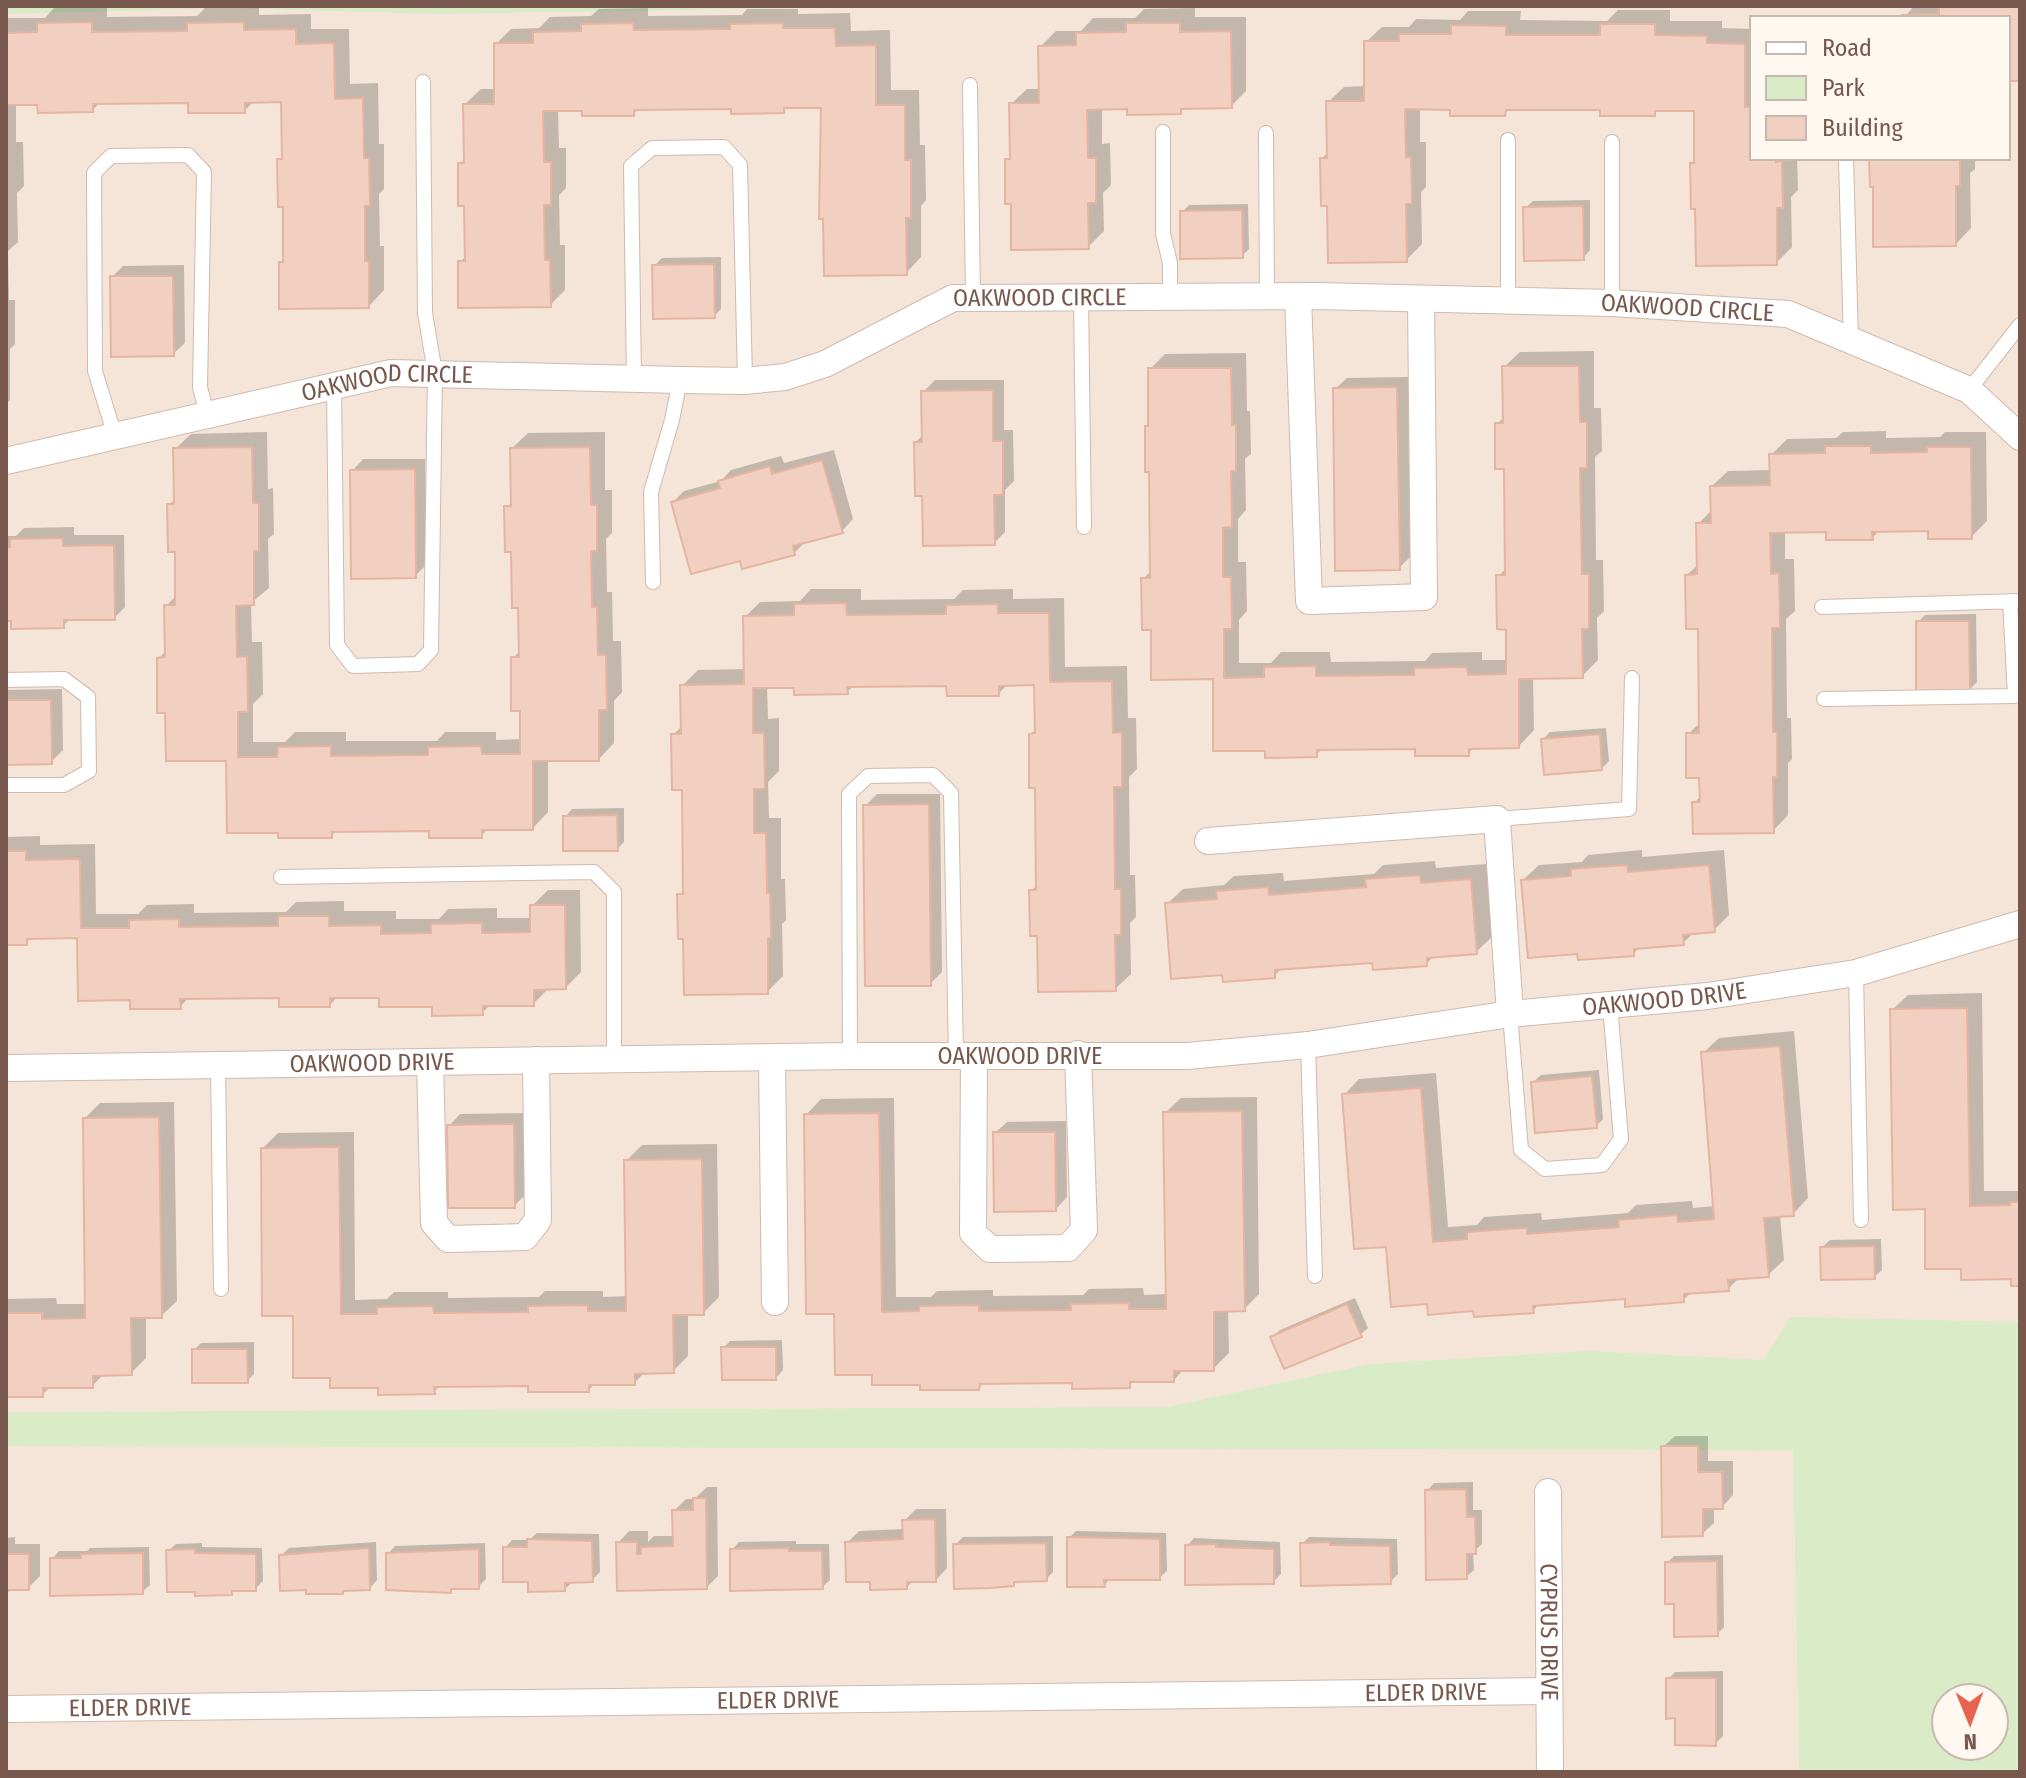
<svg xmlns="http://www.w3.org/2000/svg" width="2026" height="1778" font-family="'Fira Sans Condensed',sans-serif">
<rect width="100%" height="100%" fill="#fdf3e9"/>
<!-- residential -->
<path fill="#f4e5d8" fill-rule="evenodd" d="M6,6H2020V1498L1794,1504L1799,1772H6ZM1752,18H2008V158H1752Z"/>
<!-- green -->
<path fill="#d9ebc7" fill-rule="evenodd" d="M6,6H929L439,14L226,8L6,14Z
M1790,1317L2020,1322V1772H1799L1793,1450L6,1446V1412L1168,1407L1370,1364L1589,1351L1764,1360ZM1946,1698H1994V1746H1946Z"/>
<!-- shadow -->
<path fill="#0003" d="M1914,6H2020V79H2008V18H1904Z
M54,8H107V17L197,16L205,8H259V15L311,14V29H349L350,84L378,83L379,144H384V189L379,194L380,246H384V290L369,306L281,263L285,259V205L280,160L284,155L283,100L254,101L244,111L190,101L100,102L93,110L39,103H16V142H23L24,186L17,193L18,242L8,251L9,300H15V344L10,349V400L6,404V18H45Z
M648,8V16L742,15L747,9H798V14L850,13L851,31L890,30L891,90H919L920,145H925L926,200L921,206V257L906,273L823,106H789L783,111L733,107L639,108L634,114L558,109L559,148H566V188L559,195L560,245H565V290L550,305L460,262L467,255L466,204L460,164L466,158L465,104L481,89H496V44L511,29L539,28L550,17L591,16L599,9Z
M1195,8V17H1246V91L1231,106L1185,107L1180,112L1102,107V144L1110,143L1111,185L1103,193L1104,231L1088,247L1013,202L1007,160L1012,155L1011,104L1027,89H1041L1040,47L1056,31H1081L1093,18H1135L1144,9Z
M1618,10H1670V21H1722V28L1752,29V158H1797L1798,190L1791,197L1792,247L1776,263L1697,207L1692,163L1696,159V109H1660L1654,114L1602,108H1511L1504,114L1452,108L1420,107V142H1426V187L1421,192L1422,244L1406,260L1329,203L1322,158L1329,152L1328,102L1344,87L1366,86V42L1382,27H1409L1416,19L1460,20L1468,11H1521L1520,20L1607,21Z
M1872,158H1975V169L1970,173L1971,228L1956,244H1875Z
M1590,200V250L1583,258L1525,208L1533,201Z
M1248,204L1249,249L1242,256L1182,212L1189,205Z
M721,257V309L714,316L654,266L662,258Z
M184,265L185,343L173,354L112,277L123,266Z
M1594,351V408H1601L1602,451L1595,457L1596,560H1603L1604,611L1597,618L1598,660L1582,676L1533,677L1534,730L1519,746H1475L1468,754L1417,747L1323,748L1316,755L1267,749L1215,677L1153,628L1143,579L1152,570L1151,470L1146,427L1150,423V369L1165,354L1246,353L1247,411H1250L1251,454L1245,459L1246,510L1238,519V562H1246L1247,611L1239,620V663H1271L1281,652H1330L1331,662L1425,661L1432,653L1482,652V660H1508V628L1498,576L1507,568L1506,467L1497,424L1505,416L1504,367L1520,352Z
M1408,377L1410,557L1399,568L1335,389L1347,378Z
M935,380H1004V430H1013L1014,481L1005,490V532L994,543L924,494L916,442L923,435V392Z
M1886,431V438L1940,437L1945,432H1986L1987,521L1971,537L1930,529L1880,530L1872,538L1828,530L1785,531V559H1794L1795,611L1786,619L1787,718H1791L1792,759L1788,763V815L1773,831L1694,803L1702,795L1701,775L1688,734L1701,722L1700,627L1687,575L1699,564L1698,524L1713,509L1712,486L1728,471L1772,470L1771,455L1787,439L1836,438L1843,432Z
M267,432L268,489L273,488L274,534L268,539L269,588L251,603L252,642H262L263,694L253,704V742H285L295,732H346V741H437L445,732H496V740L522,739V709L513,658L521,650L520,606L507,507L513,501L512,448L528,433L605,432V490H612V533L606,539L607,592H612L613,641H621L622,692L614,701V743L599,759H548V812L533,828H489L481,836L431,829L337,830L331,836L167,710L159,658L167,650L166,606L177,595V550L169,505L176,498L175,449L191,434Z
M834,450L853,519L842,531L805,542L794,553L741,559L673,502L684,491L721,481L731,470L781,456L784,463Z
M363,459H425L426,565L415,576L352,471Z
M74,527V535H124L125,607L114,618H71L63,626L6,619V536H16L24,528Z
M811,589H861V600L954,599L963,590L1013,589V599L1064,598L1065,667L1127,666L1128,718H1136L1137,769L1129,777L1130,875H1135L1136,917L1130,923L1131,974L1115,989L1039,933L1031,891L1038,884L1037,786L1031,734L1036,729V683H1009L998,694L948,684L854,685L847,692L796,686H767L768,719L779,718V771L768,782L769,818H781V879H785L786,920L782,924L783,976L767,992L685,937L679,895L685,890L684,788L673,735L683,725L682,686L698,670L745,669V617L760,602L800,601Z
M1976,614L1977,682L1970,689L1918,622L1925,615Z
M62,689L63,750L51,762L6,763V690Z
M1606,728L1609,761L1602,768L1543,739L1550,732Z
M877,794H940L942,972L930,984L865,806Z
M624,808V842L617,849L565,817L572,809Z
M40,836V845L95,844L96,914H138L147,905L194,904V913L286,912L296,902L344,901V911H396V919H439L448,909L497,908V918H532V906L548,890H580L581,972L566,987H550L533,1004H491L482,1013L381,996H338L330,1005L281,996L189,997L180,1007L132,998L79,936L32,937L26,943H6V837Z
M1642,850V857L1724,850L1729,915L1714,930L1694,932L1683,943L1640,947L1633,954L1579,952L1523,880L1539,865L1582,862L1588,855Z
M1435,861L1436,868L1486,864L1492,937L1476,952L1435,955L1426,964L1374,961L1283,967L1274,976L1224,972L1167,904L1183,889L1224,885L1234,876L1283,873L1284,881L1374,874L1383,865Z
M1982,993L1984,1191H2020V1284L2013,1277L1963,1267L1927,1207L1892,1010L1908,995Z
M1794,1031L1808,1198L1793,1214L1780,1215L1784,1260L1768,1275L1740,1277L1728,1289L1692,1292L1683,1300L1627,1297L1539,1304L1533,1311L1475,1309L1429,1302L1387,1245L1344,1095L1359,1079L1436,1073L1448,1227L1477,1225L1484,1217L1541,1213L1542,1220L1628,1213L1636,1205L1692,1201L1693,1208L1715,1206L1703,1053L1719,1038Z
M1599,1070L1603,1119L1596,1126L1533,1082L1541,1075Z
M1257,1097L1259,1294L1244,1309L1228,1310L1229,1353L1213,1369H1184L1174,1380H1134L1129,1386L1074,1381L984,1382L978,1388L922,1383L874,1373L836,1312L806,1115L821,1099L894,1098L896,1297H931L937,1291L993,1290V1296L1083,1295L1089,1289L1143,1288L1144,1295L1168,1294L1165,1113L1181,1098Z
M174,1102L177,1301L161,1316H146V1358L131,1373L104,1374L92,1386H51L42,1395H6V1299L56,1298L57,1304H86L85,1118L100,1103Z
M525,1113L526,1194L514,1206L449,1126L460,1114Z
M1066,1121L1067,1197L1056,1209L995,1133L1007,1122Z
M354,1132L355,1300L387,1299L394,1292H448V1298L539,1297L545,1291H603V1297L628,1296L626,1161L642,1145L717,1144L719,1297L703,1313H688V1356L673,1371L645,1372L634,1383H595L589,1390L530,1384L440,1385L434,1392L380,1386L332,1376L295,1314L263,1148L278,1133Z
M1881,1239L1882,1270L1874,1277L1822,1247L1830,1240Z
M1355,1298L1368,1328L1360,1335L1272,1337L1280,1330Z
M782,1340L783,1370L776,1378L723,1348L730,1341Z
M254,1342V1374L247,1381L194,1350L201,1343Z
M1675,1436H1708V1461H1733V1495L1722,1507H1714V1523L1702,1534L1663,1447Z
M1473,1482V1510H1482V1544L1473,1552L1474,1570L1466,1577L1427,1491L1434,1483Z
M707,1487H717L718,1576L707,1587L619,1589L618,1543L629,1531H648V1542L654,1536H674V1511L686,1499H694Z
M916,1509H946L947,1568L936,1580H914L907,1587L872,1580L847,1543L859,1531L904,1529V1521Z
M1076,1531L1166,1533L1167,1571L1159,1578H1111L1104,1585L1069,1538Z
M537,1533L599,1534L600,1572L592,1580L572,1582L565,1589L529,1580L505,1548L512,1540H529Z
M1053,1536V1572L1046,1579L1018,1580L1014,1584L955,1545L963,1537Z
M15,1537V1544H40V1576L28,1588H12L6,1594V1538Z
M1309,1537L1397,1539L1398,1574L1390,1582L1302,1544Z
M1194,1538L1280,1542L1281,1574L1273,1582L1187,1546Z
M796,1541V1544H829L830,1580L822,1587L732,1550L739,1542Z
M376,1542L377,1580L370,1588H346L342,1592L281,1556L289,1548Z
M202,1543V1547L262,1548L263,1581L255,1589H236L231,1593L168,1551L176,1544Z
M485,1543L486,1579L478,1587H454L450,1591L388,1554L395,1546Z
M149,1547L150,1585L142,1592L52,1559L59,1551H87L90,1548Z
M1723,1555L1724,1627L1717,1634L1667,1563L1674,1556Z
M1723,1671V1736L1715,1744L1677,1716L1668,1679L1675,1672Z"/>
<!-- building -->
<path fill="#f2d0c1" stroke="#e5b5a1" stroke-width="2" d="M1939,6H2020V81H2008V18H1902V15L1939,14Z
M92,22V32L187,31V23L244,22V30L296,29V44L334,43L335,99L363,98L364,158H369L370,206H365V261H369V308L279,309V262H283V207H278L277,159H282L281,102L245,103V113H188V103L93,104V112L38,113L37,105H6V33L37,32V23Z
M633,23L634,30L730,29V24L783,23V28H835L836,46L876,45V105H905V160H911V218H906L907,275L824,276L823,219H819L821,108H784V113L731,114V109L634,110V116H582V111H543L544,162H551V205H544L545,260H550L551,307L458,308V261H465L464,206H458V163H464L463,104H494V43H533V32L581,31V24Z
M1126,23H1180V32L1231,31L1232,108L1181,109V114L1127,115V109L1087,110L1088,158H1096V203H1088L1089,249L1011,250V204H1005V159H1010L1009,103H1039L1038,46L1076,45V33L1126,32Z
M1600,24H1655V35L1707,36V43L1745,44V107H1752V158H1776V162L1782,161L1783,208H1777V265L1696,266L1695,209H1691L1690,163H1694V111H1655V116H1600V110H1506L1505,116H1450V110L1405,109L1406,157H1411L1412,204H1406L1407,262L1328,263L1327,206H1321L1320,158H1327L1326,101H1364V41H1399V34H1451V25L1506,26V35H1600Z
M1869,158H1960V186H1956V246L1873,247V187H1870Z
M1583,206L1584,260L1524,261L1523,207Z
M1242,210L1243,258L1180,259V211Z
M714,264L715,318L653,319L652,265Z
M110,276H173L174,356L111,357Z
M1502,366H1579L1580,422H1587V468H1580L1582,574H1589V629H1582L1583,678L1519,679V748L1469,749V756H1415V749L1317,750V757L1265,758V751H1213V679L1151,680V630H1142L1141,578H1150L1149,472H1145V426H1148V368H1231L1232,425H1236V471H1231L1232,527L1223,528V577H1231L1232,629H1224V678L1264,677V667L1316,666V676L1414,675V668L1467,667L1468,675L1506,674V630L1497,629L1496,575H1505L1504,469H1495V423H1503Z
M1397,387L1400,570L1335,571L1333,388Z
M993,390V441H1003V495H994L995,545L923,546L922,496H915L914,442H922L921,391Z
M1825,446H1871V453L1927,452V447H1971L1972,539H1928V531L1872,532L1873,540H1826V532L1770,533L1771,574L1779,573L1780,628H1772L1773,732H1777V777H1773L1774,833L1693,834L1692,802H1700L1699,778H1686V733H1699L1698,629H1686L1685,575L1697,574L1696,523H1711L1710,486L1770,485L1769,454L1825,453Z
M252,447L253,503H259V551H254V605L236,606L237,657L247,656L248,712H238V757H277L278,747L331,746V756L428,755V747L481,746L482,754H520V711H511V657H519L518,608H512L511,552H505L504,506H511L510,448L590,447L591,505H597V551H591L592,607H597L598,655H606L607,710H599V761H533V830H482V838H429V831L332,832V838H278V833H227L226,761H166L165,713H157V658L165,657L164,605H175V552H168L167,504H174L173,448Z
M822,460L843,533L793,546L795,555L742,569L740,561L691,574L671,502L720,488L718,481L770,466L772,474Z
M415,469L416,578L351,579L350,470Z
M63,538V546L114,545L115,620H64V628L11,629V621H6V547H10V539Z
M846,603L847,615L946,614V605L998,604V613H1049L1050,682L1112,681L1113,733L1122,732V787H1114L1115,889H1121V935H1115L1116,991L1038,992L1037,936H1030L1029,890H1036L1035,788H1029V734L1035,733L1034,685L999,686V696H947L946,686L847,687L848,694L794,695V688H753V733H764L765,789H754V833H766L767,893H770L771,938H768V994L684,995L683,939H678L677,894H683L682,790H672L671,734H681L680,685L744,684L743,616L794,615V604Z
M1916,621H1969L1970,691L1916,692Z
M6,700H51L52,764L6,765Z
M1600,734L1602,770L1544,775L1541,739Z
M929,804L931,986H865L863,805Z
M617,815L618,851H563V816Z
M6,851H26V860L80,859L81,928H129V920L179,919V927L278,926V916H329V926L381,925V934L431,933V924L482,923V933L530,932V905H565L566,989L534,990V1006H483V1015L432,1016V1007H379V998H330V1007H279V998L180,999L181,1009H130V1000L78,1001L77,938L27,939V945H6Z
M1627,865L1628,872L1709,865L1715,932L1683,935L1684,945L1634,949V956L1578,960L1577,954L1528,958L1521,880L1571,876V869Z
M1420,875L1421,883L1471,879L1477,954L1427,958V966L1373,970L1372,963L1275,970V978L1223,982L1222,975L1171,979L1165,903L1217,899L1216,891L1268,887L1269,895L1366,887L1365,879Z
M1967,1008L1970,1206L2010,1205V1202H2020V1286H2011V1279L1961,1280V1269H1925V1209L1893,1210L1890,1009Z
M1780,1046L1794,1216L1764,1218L1769,1277L1728,1280L1729,1291L1684,1294V1302L1625,1307V1299L1533,1306L1534,1313L1474,1317L1473,1311L1428,1315L1427,1304L1391,1307L1386,1247L1354,1249L1342,1094L1421,1088L1433,1242L1467,1239V1232L1527,1228V1234L1619,1227L1618,1220L1677,1215L1678,1222L1714,1219L1701,1052Z
M1592,1076L1597,1128L1535,1133L1531,1082Z
M1242,1111L1245,1311L1214,1312V1371H1174V1382H1130V1388L1072,1389V1383L980,1384L979,1390H920V1385H872V1375H835L834,1314H806L804,1114L879,1113L882,1312L919,1311V1306L979,1305V1311L1071,1310V1304L1129,1303V1309H1166L1163,1112Z
M159,1117L162,1318H131L132,1375L93,1376V1388H43V1397H6V1313H42V1319L85,1318L83,1118Z
M514,1124L515,1208H448L447,1125Z
M993,1132H1055L1056,1211L994,1212Z
M339,1147L341,1314H377V1307L433,1306L434,1313L528,1312V1306L588,1305V1311H626L624,1160L702,1159L704,1315H673L674,1373L635,1374V1385H589V1392H528V1386L434,1387L435,1394L378,1395V1388H330V1378H293V1316H262L261,1148Z
M1874,1246L1875,1279L1821,1280L1820,1247Z
M1347,1304L1362,1337L1284,1369L1270,1337Z
M721,1347H776V1380H722Z
M192,1349H247L248,1383H192Z
M1661,1446H1698V1472H1722L1723,1509H1703V1536L1662,1537Z
M1466,1489L1467,1517H1475L1476,1554H1467V1579L1426,1580L1425,1490Z
M693,1498H706L707,1589L617,1591L616,1542H637V1554H641V1547L673,1546L672,1510H693Z
M935,1519L936,1582H907V1589L870,1590V1582H846L845,1542L903,1539L902,1520Z
M1067,1537L1160,1539V1580H1104L1105,1587H1067Z
M527,1539L592,1541L593,1582L565,1583V1591L528,1592V1582H503V1547H527Z
M1330,1542V1545L1390,1546L1391,1584L1301,1586L1300,1543Z
M1046,1543L1047,1581L1014,1582V1586L990,1588L954,1589L953,1544Z
M1216,1544V1547L1274,1549V1584L1185,1585V1545Z
M369,1548L370,1590L343,1591V1594H306V1590L280,1591L279,1555Z
M789,1548V1551H822L823,1589L730,1591V1549Z
M195,1549V1553L256,1554V1591H232V1595L195,1596V1592H167L166,1550Z
M479,1549V1589H451V1593L386,1590V1553Z
M143,1553V1594L50,1596V1558H81V1554Z
M6,1554H29V1590H6Z
M1717,1561L1718,1636L1674,1637V1604H1665V1562Z
M1666,1678H1716V1746L1675,1745V1718L1666,1719Z"/>
<g fill="none" stroke-linecap="round" stroke-linejoin="round">
<defs>
<path id="lane" d="M970,85L973,298
M1163,132V234L1170,263V297
M1266,133L1267,297
M1508,140V300
M1846,158L1851,341
M1081,297L1084,527
M1612,303V142
M634,380L631,166L652,148L724,147L740,165L745,381
M334,387L337,645L353,666L418,664L431,650L435,373L425,313L423,82
M1969,390L2020,325
M115,436L95,371L94,173L111,156L188,155L204,172L200,387L207,415
M653,582L651,492L672,420L680,380
M1822,607L2020,601
M6,680L64,679L88,697L89,771L64,785H6
M1824,699L2015,696L2010,601
M1497,819L1629,809L1632,678
M281,877L594,872L614,892V1059
M1856,973L1861,1220
M1510,1014L1521,1150L1545,1169L1602,1165L1621,1139L1610,1005
M1308,1045L1315,1276
M850,1056L849,794L868,776L933,775L951,793L956,1056
M218,1065L221,1289"/>
<g id="street">
<path d="M1298,297L1309,601L1424,597L1421,300"/>
<path id="s1" d="M6,461L391,373L680,380L745,381L785,377L825,364L953,298L1316,296L1612,303L1788,314L1969,390L2020,437"/>
<path d="M1208,841L1497,819L1510,1014"/>
<path d="M974,1056L973,1233L990,1249L1068,1248L1084,1230L1078,1054"/>
<path d="M772,1057L775,1302"/>
<path d="M430,1062L434,1223L448,1239L525,1237L538,1220L536,1060"/>
<path id="s2" d="M6,1068L850,1056H1187L1308,1045L1510,1014L1708,996L1856,973L2020,924"/>
<path id="s3" d="M1548,1492L1550,1772"/>
<path id="s4" d="M6,1709L1549,1691"/>
</g>
</defs>
<!-- lane casing -->
<use href="#lane" stroke="#cfbaae" stroke-width="16"/>
<!-- street casing -->
<use href="#street" stroke="#cfbaae" stroke-width="28"/>
<!-- lane -->
<use href="#lane" stroke="#fff" stroke-width="14"/>
<!-- street -->
<use href="#street" stroke="#fff" stroke-width="26"/>
</g>
<g text-anchor="middle" stroke-width="8" stroke-linejoin="round" paint-order="stroke">
<!-- street labels -->
<g font-size="24" fill="#78584c" stroke="#fff8f0">
<text dy="8" stroke="none"><textPath href="#s1" startOffset="1062">OAKWOOD CIRCLE</textPath></text>
<text dy="8" stroke="none"><textPath href="#s1" startOffset="1710">OAKWOOD CIRCLE</textPath></text>
<text dy="8" stroke="none"><textPath href="#s1" startOffset="390">OAKWOOD CIRCLE</textPath></text>
<text dy="8" stroke="none"><textPath href="#s2" startOffset="1662">OAKWOOD DRIVE</textPath></text>
<text dy="8" stroke="none"><textPath href="#s2" startOffset="1014">OAKWOOD DRIVE</textPath></text>
<text dy="8" stroke="none"><textPath href="#s2" startOffset="366">OAKWOOD DRIVE</textPath></text>
<text dy="8" stroke="none"><textPath href="#s3" startOffset="140">CYPRUS DRIVE</textPath></text>
<text dy="8" stroke="none"><textPath href="#s4" startOffset="1420">ELDER DRIVE</textPath></text>
<text dy="8" stroke="none"><textPath href="#s4" startOffset="772">ELDER DRIVE</textPath></text>
<text dy="8" stroke="none"><textPath href="#s4" startOffset="124">ELDER DRIVE</textPath></text>
</g>
</g>
<!-- border -->
<rect width="2026" height="1778" fill="none" stroke="#78584c" stroke-width="16"/>
<!-- legend -->
<rect x="1750" y="16" width="260" height="144" fill="#fff8f0" stroke="#c9b8ae" stroke-width="2"/>
<rect x="1766" y="42" width="40" height="12" fill="#ffffff" stroke="#c9b8ae" stroke-width="2"/>
<text x="1822" y="56" font-size="24" fill="#78584c">Road</text>
<rect x="1766" y="76" width="40" height="24" fill="#d9ebc7" stroke="#c9b8ae" stroke-width="2"/>
<text x="1822" y="96" font-size="24" fill="#78584c">Park</text>
<rect x="1766" y="116" width="40" height="24" fill="#f2d0c1" stroke="#c9b8ae" stroke-width="2"/>
<text x="1822" y="136" font-size="24" fill="#78584c">Building</text>
<!-- north arrow -->
<g transform="translate(1970 1722) rotate(179)"><circle r="38" fill="#fff8f0" stroke="#c9b8ae" stroke-width="2"/>
<path d="M0-6L14 30L0 20L-14 30Z" fill="#e6644f"/>
<text y="-12" font-size="22" font-weight="bold" text-anchor="middle" fill="#78584c">N</text>
</g>
</svg>
